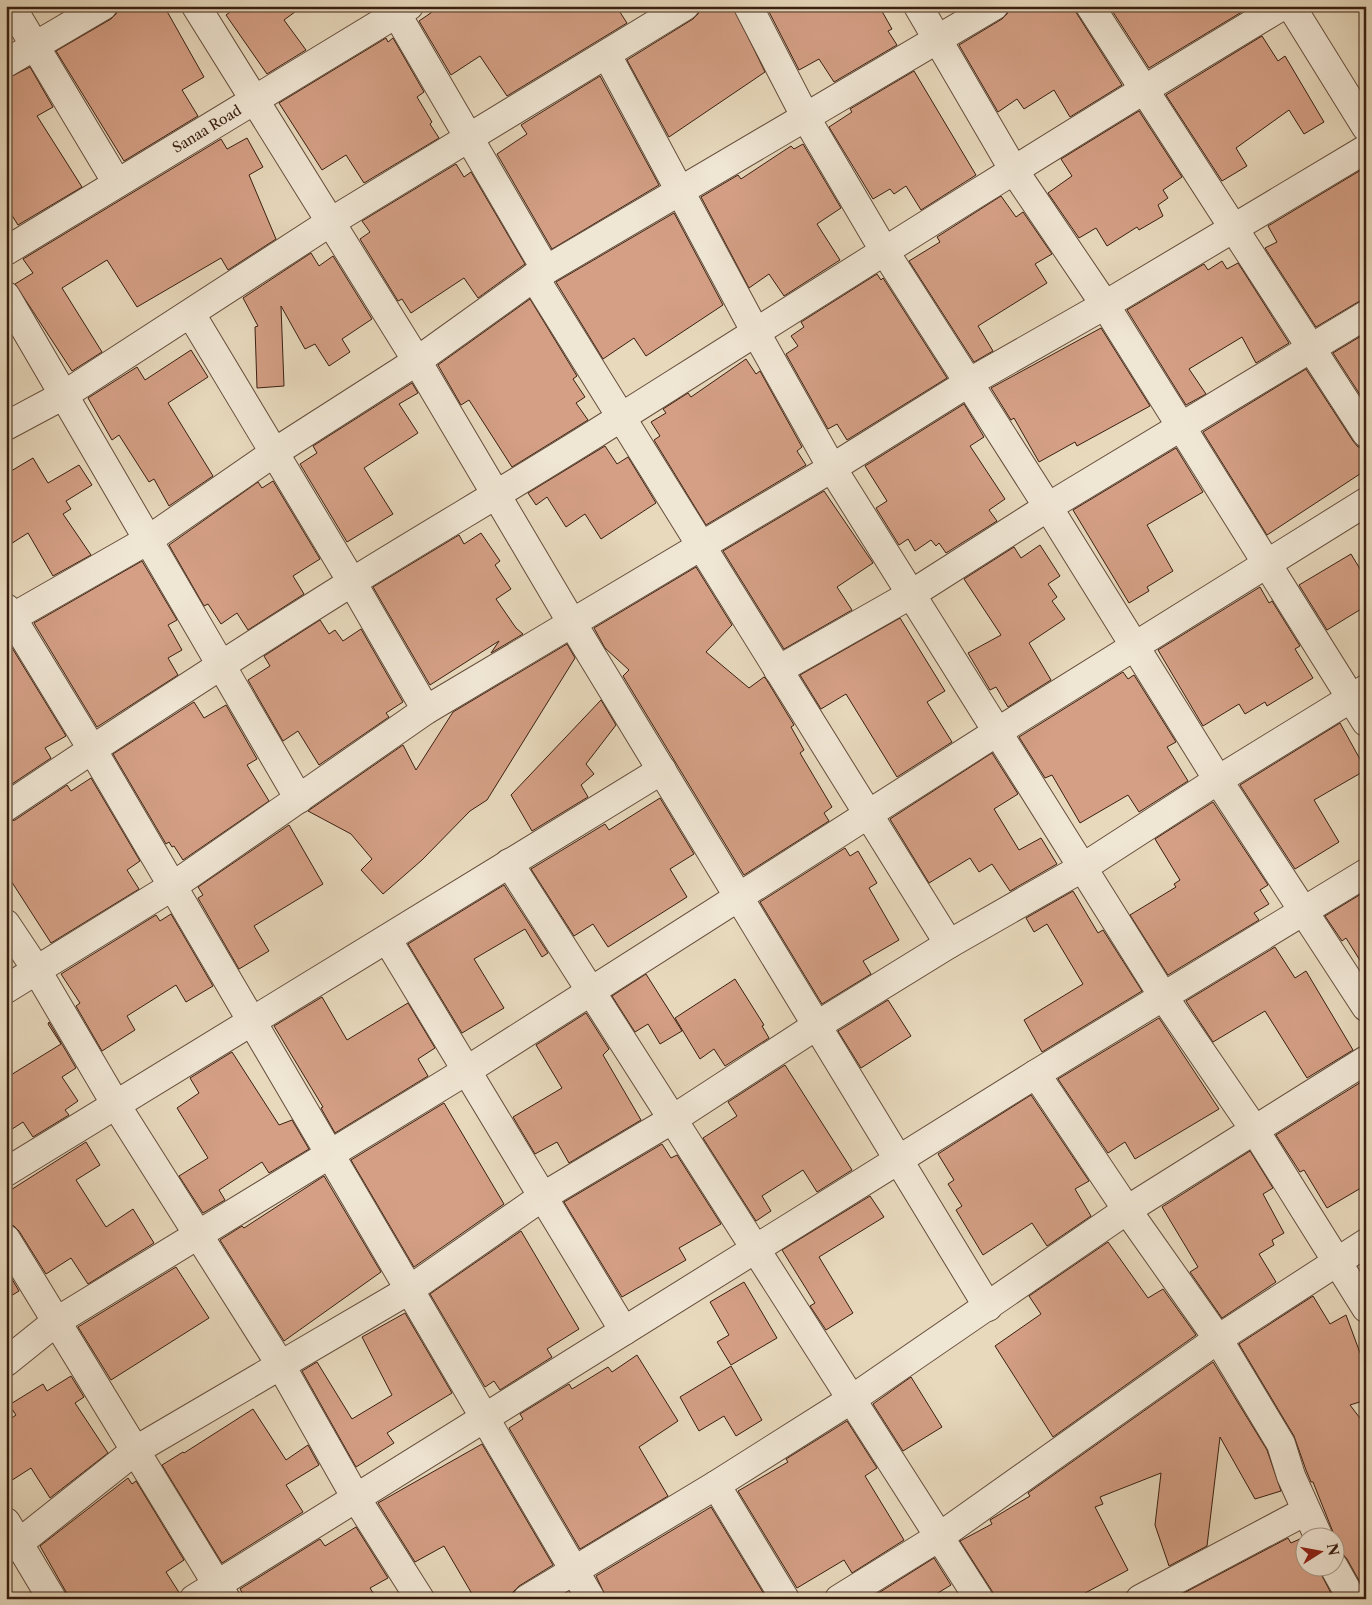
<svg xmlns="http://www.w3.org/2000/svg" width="1372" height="1605" font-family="'Libre Caslon Text',serif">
<rect width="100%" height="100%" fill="#e8d9bd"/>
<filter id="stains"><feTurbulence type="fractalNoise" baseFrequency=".004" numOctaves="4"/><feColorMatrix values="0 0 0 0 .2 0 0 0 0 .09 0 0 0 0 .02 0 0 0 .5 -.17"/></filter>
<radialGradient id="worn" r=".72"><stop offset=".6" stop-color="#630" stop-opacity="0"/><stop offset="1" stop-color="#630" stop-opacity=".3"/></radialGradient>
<!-- building -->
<path fill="#d49f85" stroke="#3a2011" d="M119,6H164L204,77L182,90L198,116L124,161L56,51L111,19L116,14Z
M238,6H303L284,20L306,50L267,74L226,15Z
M441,6H616L627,23L507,96L480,56L451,75L419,21Z
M701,6H733L765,72L669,137L627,60L693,19L698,14Z
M766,6H879L892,29L888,31L897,45L834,82L819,59L799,70Z
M1010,6H1072L1122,85L1070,117L1054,90L1024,109L1017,99L998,112L959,45L1002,19L1007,14Z
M1115,6H1243L1245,10L1149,68L1111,9Z
M1262,36L1278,61L1285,56L1324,122L1304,134L1289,110L1236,148L1247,166L1222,181L1166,95Z
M386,38L388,42L393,38L424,92L417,97L432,122L430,124L439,138L364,183L346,155L322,170L279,103Z
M30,67L53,107L37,116L82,187L18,225L6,206V79Z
M914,71L976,175L921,210L906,186L894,194L890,189L873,199L829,127L852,112L850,109Z
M600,76L659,185L552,249L497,154L527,134L521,125Z
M1139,111L1182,177L1163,190L1168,198L1158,205L1163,216L1139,230L1137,227L1107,246L1096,228L1079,238L1048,193L1072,176L1061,159Z
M247,138L263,167L249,175L276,239L228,270L221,258L137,307L107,260L62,288L102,352L72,371L15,284L33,273L23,259L221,139L227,149Z
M803,144L841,208L817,224L840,260L784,296L769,274L749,288L701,197L738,175L741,179L791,146L794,149Z
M456,164L464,177L471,172L525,264L478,298L464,278L411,313L402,299L398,301L360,239L370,232L362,221Z
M1361,170L1366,177V299L1358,302L1316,327L1265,248L1277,242L1268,226Z
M1001,196L1016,217L1023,212L1052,254L1035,264L1047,283L978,326L993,351L974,362L909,261L940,242L937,237Z
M674,213L723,305L646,356L634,338L603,359L556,282Z
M311,253L319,266L333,256L372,319L342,339L350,352L329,366L315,344L305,349L281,306L284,386L257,388L255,327L258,326L243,298Z
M1222,261L1227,269L1238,263L1289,343L1256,363L1242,337L1189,369L1206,394L1186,405L1127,310L1204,264L1208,270Z
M877,274L881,280L883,278L947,378L847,440L837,424L828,429L786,354L798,346L791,336L804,327L801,322Z
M530,299L577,376L573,379L585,397L576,403L588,420L512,467L469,400L461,405L438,365Z
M1101,328L1150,406L1077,446L1075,442L1039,462L1014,418L1011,420L991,388Z
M1366,333V404L1333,353Z
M191,350L208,377L168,403L213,476L169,506L154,479L149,482L119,435L112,440L88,398L137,367L145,380Z
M746,359L756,374L760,371L802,447L797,451L806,465L706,525L654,440L660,436L651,422L666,413L663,409L688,393L691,397Z
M1306,369L1353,441L1358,447L1366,448V470L1267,535L1203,432Z
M412,383L418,393L399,404L418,433L364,468L393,514L347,542L300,464L317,453L313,446Z
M964,404L984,437L970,446L1005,499L989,510L997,521L946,553L939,543L936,546L931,540L915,551L908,539L899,545L876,508L887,501L865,466Z
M605,446L617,464L628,457L656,503L601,539L585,514L566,527L547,497L536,505L528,493Z
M1176,448L1203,492L1147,525L1173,571L1147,587L1149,591L1129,603L1073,510Z
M33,458L48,483L79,465L92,485L66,501L71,509L63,514L91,555L53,576L28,533L6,547V474Z
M273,481L320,559L293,576L304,594L248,630L237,613L221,624L208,604L204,606L169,545L258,482L262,488Z
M824,491L873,563L837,587L852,610L784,649L723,551Z
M481,533L500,561L495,565L511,589L496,599L516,628L523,634L491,653L499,641L430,685L373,587L459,535L464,544Z
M1040,545L1060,576L1048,584L1057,597L1052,601L1065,619L1029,643L1051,680L1008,707L996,687L990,690L968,653L1001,635L964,579L1014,547L1021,558Z
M1351,554L1366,579V606L1327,630L1299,585Z
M142,561L177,620L168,625L182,650L168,658L178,675L97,727L34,623Z
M696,567L732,625L706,652L749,688L764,677L766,679L794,725L791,727L804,750L800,753L832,807L824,813L829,821L744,875L623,676L629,670L605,648L594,628Z
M1260,587L1269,603L1272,601L1300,646L1295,649L1313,678L1267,706L1265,702L1245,714L1239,704L1203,726L1158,650Z
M900,618L945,691L927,702L952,742L897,777L846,694L821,709L800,675Z
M320,620L329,634L335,630L343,641L361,629L403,702L386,713L389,717L319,765L298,731L283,741L248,680L270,666L264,656Z
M6,638L66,736L45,748L51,758L6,788Z
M567,644L575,658L487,800L470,811L422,860L383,894L361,870L372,859L351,834L308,811L403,745L416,770L453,712Z
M1123,672L1128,679L1134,675L1176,742L1167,747L1188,781L1139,812L1128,795L1080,823L1052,775L1045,778L1019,737Z
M601,700L616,725L586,764L594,774L581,785L588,797L532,831L511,795Z
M194,702L204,718L226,705L257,759L247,765L269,801L183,860L174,846L172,847L169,842L166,844L113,754Z
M1340,723L1366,770L1314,800L1339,842L1295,869L1240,785Z
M992,753L1018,794L994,809L1019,850L1041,838L1057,864L1010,891L992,864L979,872L970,858L929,883L890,819Z
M91,778L140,861L127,870L139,889L51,943L6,873V822L15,820L67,785L71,791Z
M660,798L694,854L670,869L687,897L608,947L593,924L574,936L531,869L605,824L609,830Z
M1213,802L1268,885L1260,890L1269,904L1254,913L1259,920L1168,975L1130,915L1176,887L1174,884L1180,880L1155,839Z
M289,825L323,884L254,926L269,951L239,969L198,898L203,895L198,887Z
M845,848L850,856L858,851L877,883L869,888L899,940L863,961L871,974L822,1004L760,902Z
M504,885L548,953L542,957L525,929L474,959L504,1008L462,1033L408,944Z
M1073,891L1098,933L1103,930L1142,991L1042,1052L1024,1020L1083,984L1047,924L1034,932L1026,918Z
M1366,891V970L1346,938L1342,941L1325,916Z
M171,914L213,986L186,1002L176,985L127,1016L135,1030L102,1051L76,1006L80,1003L61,974L156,915L160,921Z
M1275,947L1295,978L1306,971L1353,1050L1307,1078L1265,1011L1213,1042L1186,1001Z
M646,974L682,1031L660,1044L648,1024L635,1032L612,996Z
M735,979L764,1025L762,1026L769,1038L725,1066L714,1049L700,1059L675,1018Z
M322,997L347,1040L408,1003L435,1048L418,1059L428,1076L335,1133L321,1108L323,1107L274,1026Z
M888,1000L911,1036L861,1068L838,1031Z
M586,1013L609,1049L603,1055L641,1120L569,1163L557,1142L535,1154L513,1117L562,1088L536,1045Z
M1159,1018L1219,1109L1135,1159L1125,1142L1108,1153L1058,1079Z
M49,1022L76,1068L62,1077L78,1101L65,1110L69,1115L33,1137L23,1122L6,1133V1078L61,1044L48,1024Z
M232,1052L279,1125L292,1120L309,1149L269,1173L262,1162L219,1190L225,1200L203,1213L179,1176L208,1158L177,1108L199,1093L190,1078Z
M785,1065L852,1170L817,1192L803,1170L762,1196L771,1211L756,1221L703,1138L737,1116L728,1102Z
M1366,1079V1185L1327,1208L1304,1170L1300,1172L1276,1135Z
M1031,1095L1089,1181L1075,1189L1091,1216L1047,1246L1032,1223L983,1255L956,1210L962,1206L948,1184L954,1180L938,1154Z
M444,1103L504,1204L414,1267L351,1160Z
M86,1142L100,1165L76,1180L106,1227L133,1209L154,1243L88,1284L71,1258L46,1274L19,1231L14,1226L6,1223V1193Z
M662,1144L671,1158L677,1155L721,1224L679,1248L686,1260L622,1297L564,1202Z
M1250,1151L1273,1188L1263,1194L1284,1233L1272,1240L1274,1245L1259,1254L1276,1282L1222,1318L1190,1272L1198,1267L1162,1207Z
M324,1176L381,1272L284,1341L220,1240L242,1226L244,1228Z
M870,1196L884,1217L819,1257L853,1313L826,1330L810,1306L815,1303L782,1250Z
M521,1231L579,1329L547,1349L552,1357L500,1390L494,1381L485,1387L430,1294Z
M1108,1242L1148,1298L1163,1289L1196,1335L1053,1437L995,1346L1041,1314L1029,1296Z
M176,1267L209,1318L111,1380L78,1327Z
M6,1269L19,1291L6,1299Z
M744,1282L777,1338L731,1365L717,1342L729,1335L710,1302Z
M1313,1296L1330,1324L1346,1315L1366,1369V1400L1350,1405L1366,1426V1580L1361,1584L1347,1559L1342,1553L1334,1551L1333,1532L1313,1482H1311L1306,1470L1294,1436L1239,1344Z
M405,1313L452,1393L387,1433L394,1443L356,1467L302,1371L317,1362L352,1419L392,1395L362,1337Z
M637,1355L678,1421L639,1447L668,1496L580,1549L509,1428L523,1419L520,1414L569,1384L572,1389L608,1367L612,1372Z
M1213,1362L1267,1450L1281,1491L1255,1499L1220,1437L1207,1546L1169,1566L1155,1525L1161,1473L1100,1497L1103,1504L1095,1507L1128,1570L1074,1599H995L992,1591L960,1541L992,1524L990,1520L1030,1496L1028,1493Z
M731,1366L762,1420L736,1436L724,1416L699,1431L680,1397Z
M71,1376L84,1397L75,1403L108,1453L50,1498L31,1468L6,1484V1422L16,1415L9,1405L43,1384L47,1391Z
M911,1377L942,1427L903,1451L873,1404Z
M253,1409L286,1460L308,1445L319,1465L286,1485L303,1512L222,1563L162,1465L183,1452L184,1453Z
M847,1421L877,1468L865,1476L904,1540L852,1573L844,1560L797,1588L738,1491L788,1462L786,1459Z
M482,1444L553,1565L519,1586L513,1592L511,1599H475L444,1546L415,1562L378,1503Z
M128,1478L132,1484L136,1481L184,1560L166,1572L180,1594L178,1599H70L40,1546Z
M711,1507L767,1599H607L596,1576Z
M356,1527L388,1578L370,1588L377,1599H246L240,1589L320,1539L325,1546Z
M1288,1538L1291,1543L1302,1538L1304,1544V1568H1318L1334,1599H1182L1180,1595Z
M934,1558L951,1585L928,1599H869Z"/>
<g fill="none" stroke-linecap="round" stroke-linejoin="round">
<defs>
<g id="minor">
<path d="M11,6L117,183"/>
<path d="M196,6L417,361L572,623L988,1307"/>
<path d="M392,6L546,270"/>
<path d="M748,6L806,118L885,252L1048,507L1218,780L1366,1007"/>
<path d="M918,6L1013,169L1105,305L1366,722"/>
<path d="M1090,6L1366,433"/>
<path d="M1291,6L1366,127"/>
<path d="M607,55L755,331L832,468L1163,996L1254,1129L1366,1308"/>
<path d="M6,63L103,6"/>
<path id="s1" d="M6,251L409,6"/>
<path d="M534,277L949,944"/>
<path d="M6,296L299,799"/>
<path d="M191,314L352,582L426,710"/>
<path d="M6,426L64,395L329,223L685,6"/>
<path d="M6,608L92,749L591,1599"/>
<path d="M6,621L148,540L275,452L417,361L534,277L994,6"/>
<path d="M778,670L910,595L1048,507L1366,315"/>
<path d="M6,807C119,731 234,656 349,584C439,528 531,475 620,418C840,279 1059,140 1282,6"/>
<path d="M509,863L979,1599"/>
<path d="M6,924L36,969L116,1105L280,1364L356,1498L420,1599"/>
<path d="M387,939L624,1331"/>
<path d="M6,989L173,886L426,710L832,468L968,383L1105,305L1366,149"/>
<path d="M1036,1074L1127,1210L1218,1339L1281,1444L1291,1476L1319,1538"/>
<path d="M6,1172L662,770"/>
<path d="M6,1239L226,1599"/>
<path d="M6,1362L57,1321L466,1071L997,732L1366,502"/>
<path d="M716,1485L785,1599"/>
<path d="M6,1522L52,1599"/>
<path d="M6,1549L19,1543L136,1450L409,1290L542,1197L673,1119L816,1026L949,944L1082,868L1218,780L1366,689"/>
<path d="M1334,1567L1352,1599"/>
<path d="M194,1599L1036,1074L1366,873"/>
<path d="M527,1599L716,1485L852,1399L1127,1210L1366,1060"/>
<path d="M839,1599L939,1537L1218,1339L1366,1243"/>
<path d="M1140,1599L1306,1511"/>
</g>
</defs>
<!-- minor casing -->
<use href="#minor" stroke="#664e3c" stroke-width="30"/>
<!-- minor -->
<use href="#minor" stroke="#f0e6d4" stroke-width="28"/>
</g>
<g text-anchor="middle" stroke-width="5" stroke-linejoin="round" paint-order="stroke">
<!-- street labels -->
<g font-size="14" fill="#3a2011" stroke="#f0e6d4">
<text dy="5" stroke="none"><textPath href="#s1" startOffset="235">Sanaa Road</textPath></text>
</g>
</g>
<!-- margin -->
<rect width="1372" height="1605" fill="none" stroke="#e8d9bd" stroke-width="25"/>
<rect x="8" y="8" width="1357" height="1590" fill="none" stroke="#3a2011" stroke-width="2.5"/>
<rect x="12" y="12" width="1347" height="1580" fill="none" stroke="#3a2011"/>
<!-- north arrow -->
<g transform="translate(1320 1552) rotate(79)"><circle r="24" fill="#f0e6d4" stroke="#a79786"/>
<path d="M0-4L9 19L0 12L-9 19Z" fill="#8f2418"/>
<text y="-8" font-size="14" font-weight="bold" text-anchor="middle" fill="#3a2011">N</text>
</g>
<rect width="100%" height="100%" filter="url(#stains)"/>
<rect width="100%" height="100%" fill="url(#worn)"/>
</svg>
